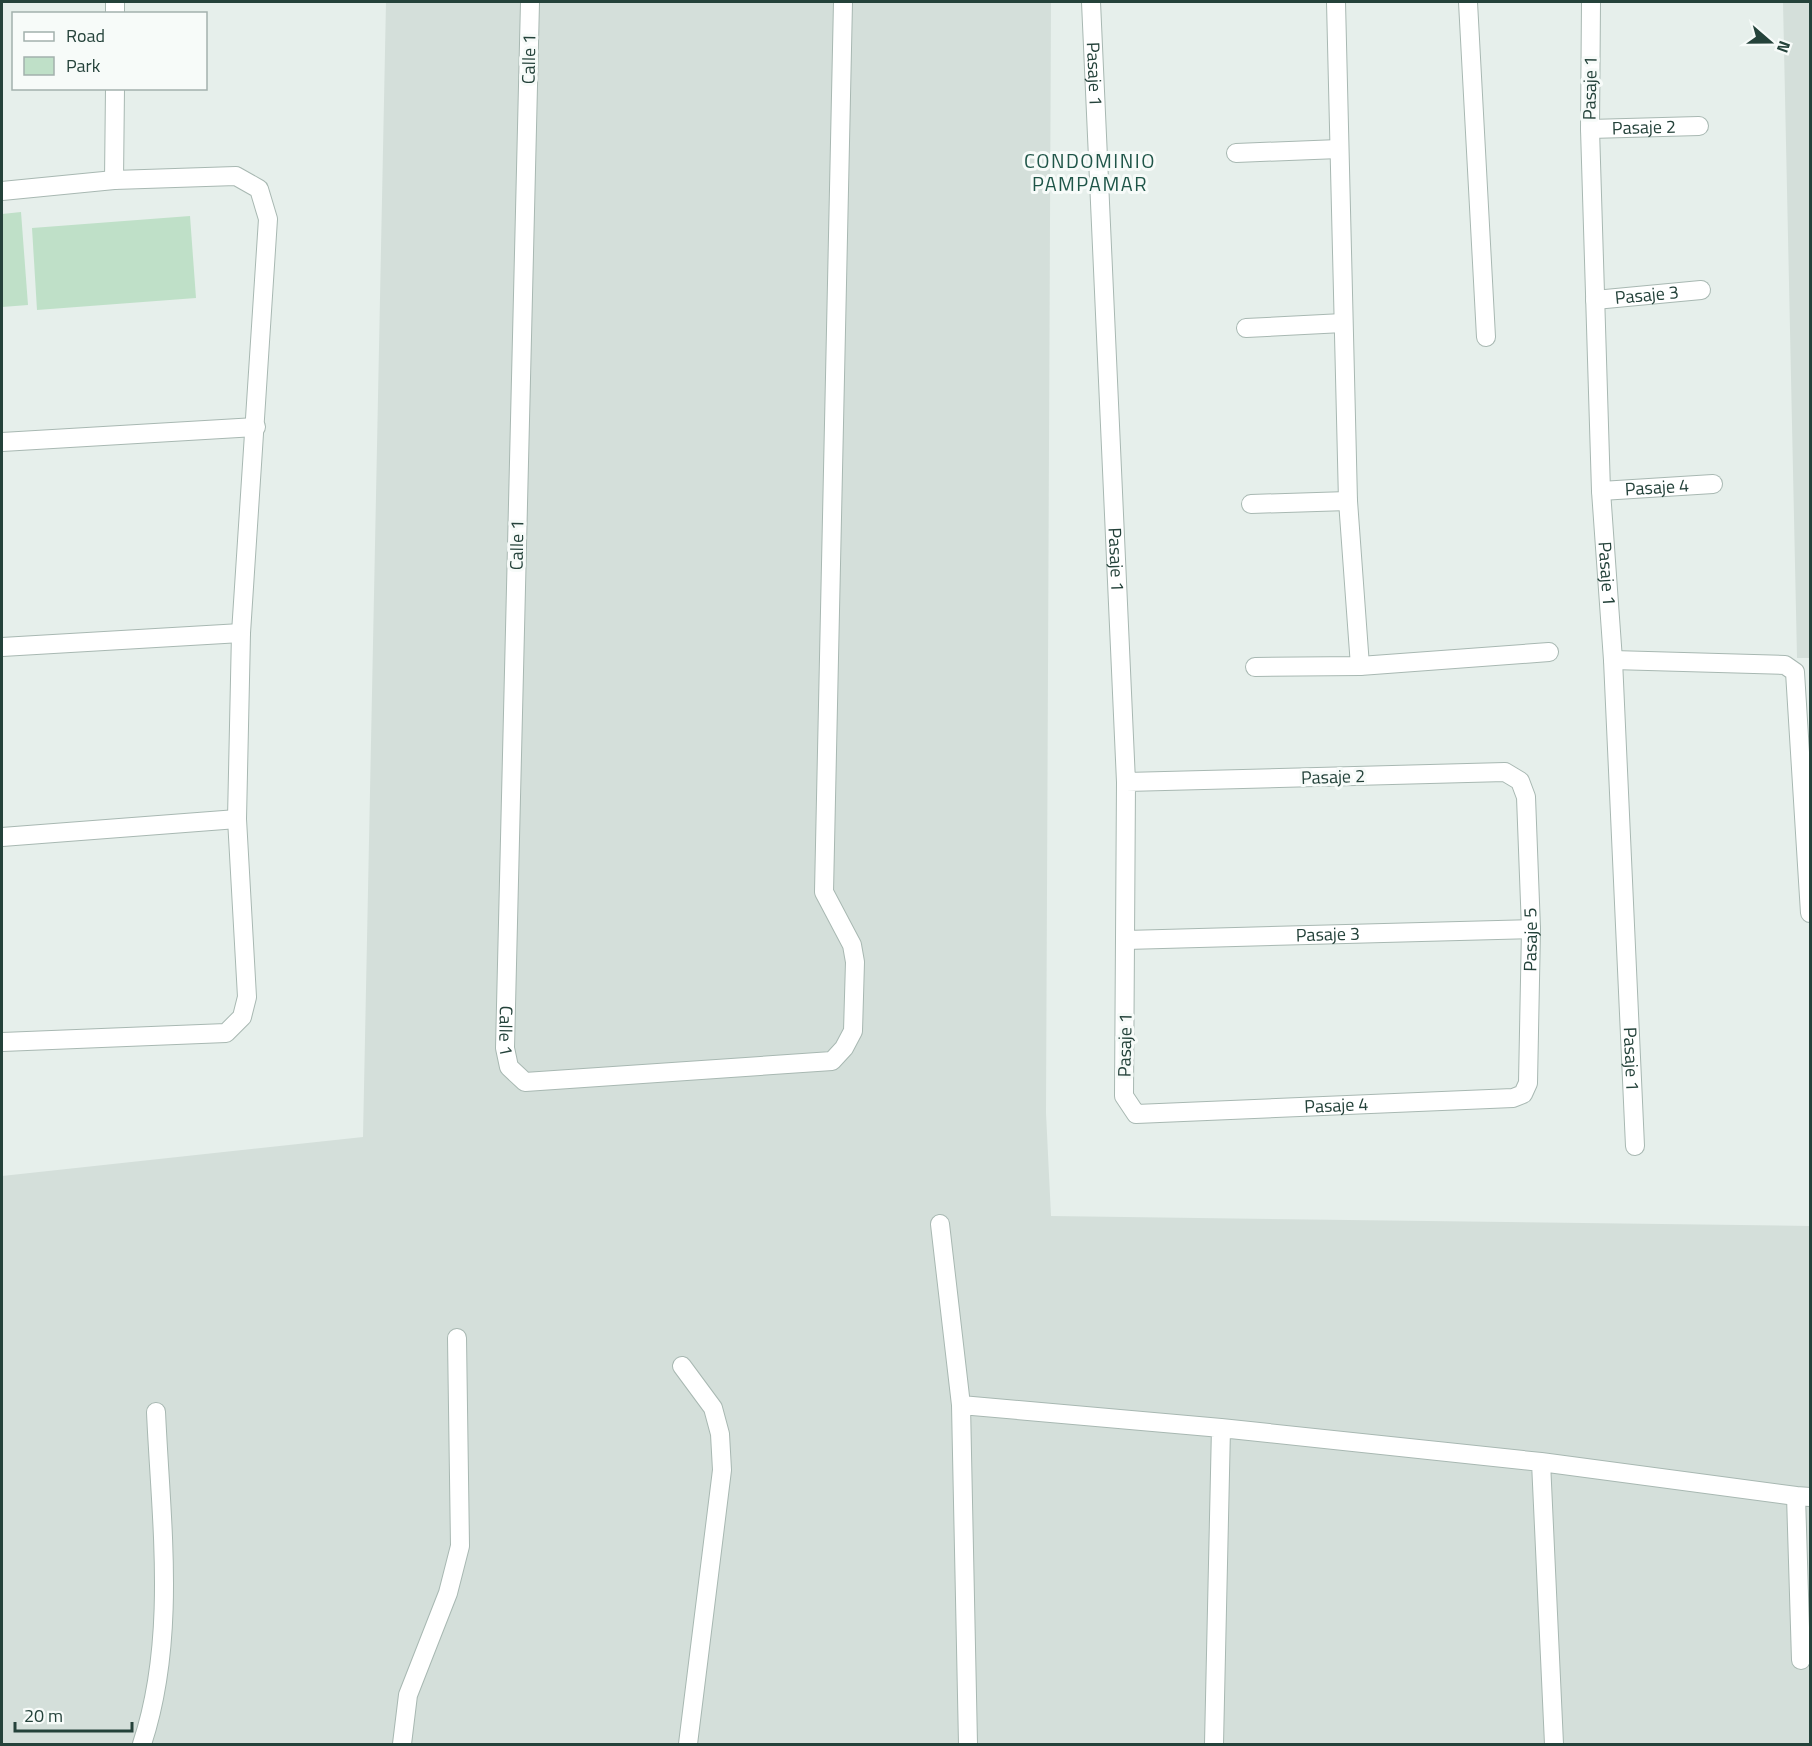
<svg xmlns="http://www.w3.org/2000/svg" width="1812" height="1746" font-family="'Titillium Web',sans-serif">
<rect width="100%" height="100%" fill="#e6efeb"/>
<!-- built -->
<path fill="#d4dfda" d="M386,2H1051L1046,1113L1051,1216L1810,1226V1744H2V1176L363,1137Z
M1783,2H1810V658H1797Z"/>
<!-- green -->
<path fill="#bfe0c8" d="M21,212L28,305L2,307V214Z
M190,216L196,298L37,310L32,228Z"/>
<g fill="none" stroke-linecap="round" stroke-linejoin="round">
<defs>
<path id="service" d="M940,1224L961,1405
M682,1366L713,1408L720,1434L722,1470L688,1744
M1221,1428L1541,1462L1554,1744
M1541,1462L1796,1496
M1801,1660L1796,1496L1810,1497
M142,1744C177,1638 161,1522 156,1412
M402,1744L408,1695L448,1593L460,1546L457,1338
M968,1744L961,1405L1221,1428L1214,1744"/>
<g id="minor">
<path id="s1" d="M530,2L505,1048L509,1067L525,1082L832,1061L844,1048L853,1031L855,962L852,945L824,892L843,2"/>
<path id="s2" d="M1091,2L1126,782L1124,1096L1136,1114L1513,1098L1523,1094L1528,1083L1531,929L1526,797L1520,781L1505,772L1126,782"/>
<path d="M1336,2L1348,501L1360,666"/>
<path d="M1468,2L1486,337"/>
<path id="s3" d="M1591,2L1590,129L1601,491L1613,660L1635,1146"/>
<path d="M115,14V2"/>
<path id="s4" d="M1590,129L1699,126"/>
<path d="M1236,153L1339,149"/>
<path d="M114,180L115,88"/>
<path d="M2,191L114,180L236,176L259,189L268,219L241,633L237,819L247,997L242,1017L226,1033L2,1042"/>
<path id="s5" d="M1595,300L1701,290"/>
<path d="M1246,328L1343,323"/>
<path d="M2,442L256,427"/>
<path id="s6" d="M1601,491L1713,484"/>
<path d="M1251,504L1348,501"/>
<path d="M2,647L241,633"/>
<path d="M1613,660L1785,665L1795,672L1810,913"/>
<path d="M1255,667L1360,666L1549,652"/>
<path d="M2,837L237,819"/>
<path id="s7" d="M1126,940L1531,929"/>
</g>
</defs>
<!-- service casing -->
<use href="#service" stroke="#a8b8b2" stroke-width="20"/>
<!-- minor casing -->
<use href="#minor" stroke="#a8b8b2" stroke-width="20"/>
<!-- service -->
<use href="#service" stroke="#fff" stroke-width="18"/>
<!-- minor -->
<use href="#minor" stroke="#fff" stroke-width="18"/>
</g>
<g text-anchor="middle" stroke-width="6" stroke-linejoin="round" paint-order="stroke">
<!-- street labels -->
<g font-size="18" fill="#24423a" stroke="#f7fbf9">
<text transform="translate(529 59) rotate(-89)" y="6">Calle 1</text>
<text dy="6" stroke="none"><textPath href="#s2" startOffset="72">Pasaje 1</textPath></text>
<text transform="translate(1590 88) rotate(-89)" y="6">Pasaje 1</text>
<text dy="6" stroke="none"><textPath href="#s4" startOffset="54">Pasaje 2</textPath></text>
<text dy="6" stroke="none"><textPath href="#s5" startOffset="52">Pasaje 3</textPath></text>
<text dy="6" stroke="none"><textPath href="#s6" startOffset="56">Pasaje 4</textPath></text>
<text transform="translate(517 545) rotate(-89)" y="6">Calle 1</text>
<text dy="6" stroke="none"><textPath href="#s2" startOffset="558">Pasaje 1</textPath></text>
<text dy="6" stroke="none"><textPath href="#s3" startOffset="572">Pasaje 1</textPath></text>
<text transform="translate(1333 777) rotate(-2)" y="6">Pasaje 2</text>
<text dy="6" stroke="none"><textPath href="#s7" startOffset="202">Pasaje 3</textPath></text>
<text dy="6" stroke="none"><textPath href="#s2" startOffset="1660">Pasaje 5</textPath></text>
<text dy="6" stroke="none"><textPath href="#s1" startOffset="1029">Calle 1</textPath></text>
<text transform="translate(1125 1045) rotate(-89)" y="6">Pasaje 1</text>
<text dy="6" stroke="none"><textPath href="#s3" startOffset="1058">Pasaje 1</textPath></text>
<text dy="6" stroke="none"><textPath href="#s2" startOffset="1317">Pasaje 4</textPath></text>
</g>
<!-- neighbourhood labels -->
<g font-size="20" letter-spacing="1.5" fill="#1f5548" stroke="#f7fbf9">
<text x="1090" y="168">CONDOMINIO<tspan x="1090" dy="23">PAMPAMAR</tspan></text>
</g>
</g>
<!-- border -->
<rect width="1812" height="1746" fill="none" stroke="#24423a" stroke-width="6"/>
<!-- legend -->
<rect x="12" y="12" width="195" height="78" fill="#f7fbf9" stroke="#a3b1ad" stroke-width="1.5"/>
<rect x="24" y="32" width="30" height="9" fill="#ffffff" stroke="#a3b1ad" stroke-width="1.5"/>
<text x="66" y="42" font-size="18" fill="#24423a">Road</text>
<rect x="24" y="57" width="30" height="18" fill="#bfe0c8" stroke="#a3b1ad" stroke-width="1.5"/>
<text x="66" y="72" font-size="18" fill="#24423a">Park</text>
<!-- north arrow -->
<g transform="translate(1770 42) rotate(110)" stroke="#f7fbf9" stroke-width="4.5" paint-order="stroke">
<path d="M0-4.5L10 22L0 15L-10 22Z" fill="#24423a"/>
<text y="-9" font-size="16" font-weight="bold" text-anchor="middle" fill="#24423a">N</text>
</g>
<!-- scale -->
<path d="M15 1722v9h117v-9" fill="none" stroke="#24423a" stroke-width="3"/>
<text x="24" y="1722" font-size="18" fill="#24423a" stroke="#f7fbf9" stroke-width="4.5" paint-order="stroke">20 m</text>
</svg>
